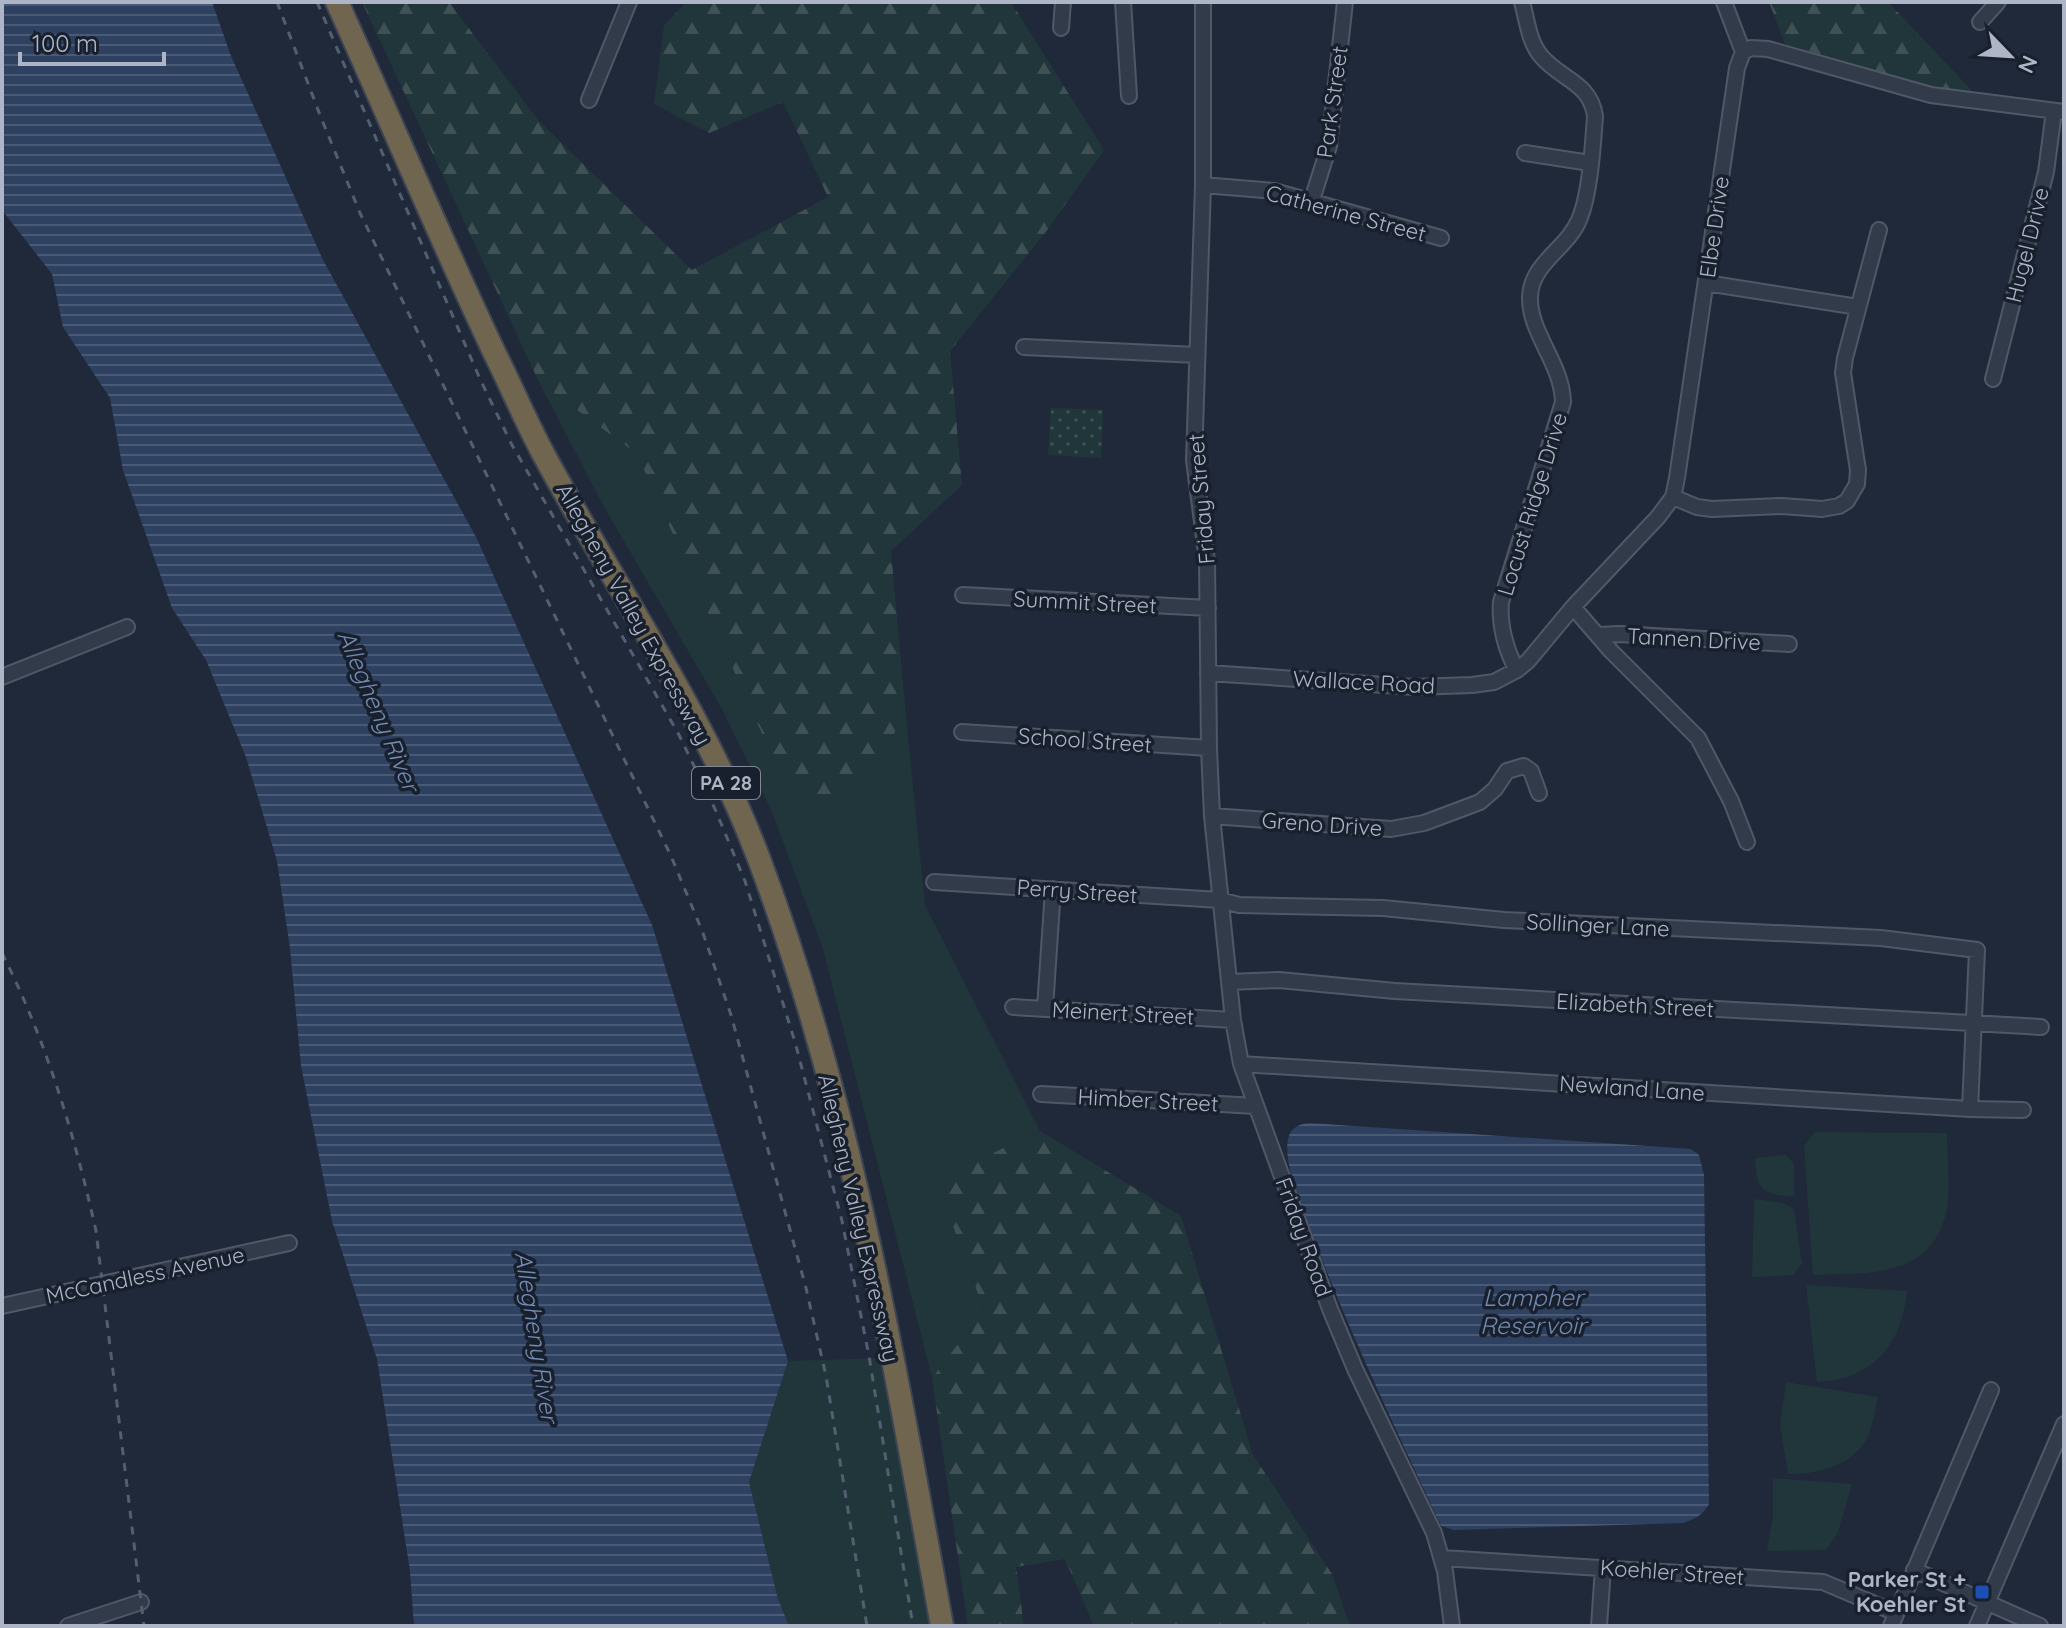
<svg xmlns="http://www.w3.org/2000/svg" width="2066" height="1628" font-family="Quicksand,sans-serif">
<defs>
<pattern id="forest-firs" width="22" height="20" patternUnits="userSpaceOnUse" patternTransform="scale(2)"><rect width="22" height="20" fill="#21363a"/><path d="M5 1l3.5 6h-7zM16 11l3.5 6h-7z" fill="#3f5155"/></pattern>
<pattern id="park-dots" width="8" height="8" patternUnits="userSpaceOnUse" patternTransform="scale(2)"><rect width="8" height="8" fill="#21363a"/><path d="M2 2h.1M6 6h.1" fill="none" stroke="#3f5155" stroke-width="1.8" stroke-linecap="round"/></pattern>
<pattern id="water-rules" width="6" height="5" patternUnits="userSpaceOnUse" patternTransform="scale(2)"><rect width="6" height="5" fill="#2f4160"/><path d="M0 2.5h6" fill="none" stroke="#4a5a75"/></pattern>
</defs>
<rect width="100%" height="100%" fill="#1f2939"/>
<!-- grass -->
<path fill="#21363a" d="M539,382L637,454L793,803L843,802L906,717L925,905L1040,1131L936,1180L984,1310L932,1378L823,949L771,810L722,709L604,507Z
M1815,1132L1947,1133C1947,1154 1951,1195 1946,1214C1929,1279 1867,1273 1813,1275L1804,1146Z
M1786,1155L1794,1164V1196C1762,1196 1756,1188 1755,1158Z
M1754,1199L1783,1203L1794,1209L1802,1264L1793,1275L1752,1277Z
M1806,1285L1907,1291C1902,1344 1873,1380 1817,1382Z
M879,1358L932,1626H789L778,1599L749,1482L788,1361Z
M1786,1382L1878,1397C1875,1411 1873,1427 1866,1440C1851,1466 1815,1475 1788,1474L1780,1426Z
M1773,1478L1852,1484L1838,1532L1826,1550L1767,1551L1773,1515Z"/>
<!-- forest -->
<path fill="url(#forest-firs)" d="M362,2H449L538,120L692,270L828,197L783,102L709,133L654,104L664,25L687,2H1011L1104,150L1045,233L950,351L962,485L891,551L906,717L843,803H793L637,454L539,382Z
M1769,2H1888L1977,96L1932,88L1785,44Z
M1040,1131L1181,1216L1253,1455L1332,1574L1350,1626H1094L1065,1559L1016,1567L1024,1626H968L932,1378L984,1310L936,1180Z"/>
<!-- park -->
<path fill="url(#park-dots)" d="M1051,408L1103,410L1101,458L1048,455Z"/>
<!-- water -->
<path fill="url(#water-rules)" d="M2,2H212L231,56L323,260L476,537L652,925L788,1361L749,1482L778,1599L789,1626H414L410,1571L377,1359L332,1221L301,1066L290,948L277,861L246,757L206,660L172,608L123,470L110,398L63,327L52,274L2,210Z
M1310,1123L1691,1149L1699,1155L1704,1175L1709,1504C1703,1515 1695,1519 1683,1523L1454,1530L1441,1526C1395,1427 1348,1330 1310,1228C1302,1204 1283,1165 1288,1139C1291,1127 1299,1124 1310,1123Z"/>
<g fill="none" stroke-linecap="round" stroke-linejoin="round">
<defs>
<path id="minor" d="M1123,2L1129,96
M1203,2V185L1194,460L1207,561L1209,748L1212,816L1233,1020L1241,1064L1330,1309L1355,1369L1434,1533L1445,1571L1452,1626
M1724,2L1743,52
M1980,22L1998,2
M1061,28L1063,2
M589,100L629,2
M1525,153L1590,163
M1203,185L1274,191L1441,238
M1312,200L1329,146L1345,2
M1706,283L1858,307
M1024,347L1197,355
M1993,379L2046,172L2054,111
M1673,497L1697,507L1712,509L1782,506L1822,509L1839,506L1847,501L1857,484L1858,470L1843,373L1845,358L1879,230
M963,595L1208,608
M1573,607L1611,651L1698,738L1731,801L1747,842
M1598,635L1620,634L1789,644
M1517,670C1506,651 1499,625 1501,602L1563,402C1562,363 1529,333 1530,297C1531,263 1567,249 1579,220C1590,195 1593,145 1595,116C1590,82 1561,80 1541,56C1529,42 1527,20 1522,2
M1208,673L1414,687L1472,685L1494,682L1517,670L1528,661L1573,607L1658,517L1673,497L1677,478L1737,68L1743,52L1751,48L1768,49L1931,95L2064,112
M2,677L127,627
M962,732L1209,748
M1212,816L1391,829L1424,823L1480,802L1495,789L1507,771L1524,766L1531,771L1539,793
M934,882L1220,900L1239,905L1383,908L1504,920L1881,938L1977,950L1970,1109
M1229,982L1279,980L1395,991L2041,1027
M1013,1007L1233,1020
M1045,1008L1053,889
M1241,1064L1970,1109L2023,1110
M1041,1094L1256,1106
M2,1306L289,1243
M1442,1558L1823,1582L1896,1613
M1914,1570L2040,1626
M68,1626L141,1602
M1599,1626L1603,1568
M1891,1626L1991,1390
M1977,1626L2064,1424"/>
<path id="highway" d="M337,2C390,119 440,238 495,354C512,388 527,424 545,457C617,590 705,716 759,859C852,1106 895,1368 942,1626"/>
</defs>
<!-- minor casing -->
<use href="#minor" stroke="#505867" stroke-width="18"/>
<!-- highway casing -->
<use href="#highway" stroke="#3d4554" stroke-width="26"/>
<!-- minor -->
<use href="#minor" stroke="#323b49" stroke-width="14"/>
<!-- highway -->
<use href="#highway" stroke="#70654f" stroke-width="22"/>
<!-- rail -->
<path stroke="#545e71" stroke-width="3" stroke-dasharray="8 8" stroke-linecap="butt" d="M277,2L320,115L360,213L671,856L703,933L731,1015L806,1288L826,1376L867,1626
M317,2L480,379L512,445L678,733L715,809L745,881L795,1042L842,1221L869,1356L913,1626
M2,953C46,1040 75,1136 96,1231L144,1626"/>
</g>
<!-- markers -->
<rect fill="#1a4fb4" stroke="#18202e" stroke-width="3" x="1974" y="1584" width="16" height="16" rx="4"/>
<g text-anchor="middle" stroke-width="7" stroke-linejoin="round" paint-order="stroke">
<!-- shield labels -->
<rect fill="#18202e" stroke="#808898" stroke-width="2" x="692" y="767" width="68" height="32" rx="6"/>
<g font-size="20" font-weight="bold" fill="#adb5c6">
<text x="726" y="790">PA 28</text>
</g>
<!-- street labels -->
<g font-size="22" fill="#adb5c6" stroke="#18202e">
<text transform="translate(1332 102) rotate(-82)" y="8">Park Street</text>
<text transform="translate(1346 213) rotate(15)" y="8">Catherine Street</text>
<text transform="translate(1714 227) rotate(-82)" y="8">Elbe Drive</text>
<text transform="translate(2027 245) rotate(-76)" y="8">Hugel Drive</text>
<text transform="translate(1201 499) rotate(-95)" y="8">Friday Street</text>
<text transform="translate(1532 504) rotate(-73)" y="8">Locust Ridge Drive</text>
<text transform="translate(1085 602) rotate(3)" y="8">Summit Street</text>
<text transform="translate(634 614) rotate(61)" y="8">Allegheny Valley Expressway</text>
<text transform="translate(1694 639) rotate(3)" y="8">Tannen Drive</text>
<text transform="translate(1364 682) rotate(3)" y="8">Wallace Road</text>
<text transform="translate(1085 740) rotate(4)" y="8">School Street</text>
<text transform="translate(1322 824) rotate(4)" y="8">Greno Drive</text>
<text transform="translate(1077 891) rotate(4)" y="8">Perry Street</text>
<text transform="translate(1598 925) rotate(3)" y="8">Sollinger Lane</text>
<text transform="translate(1635 1005) rotate(3)" y="8">Elizabeth Street</text>
<text transform="translate(1123 1013) rotate(3)" y="8">Meinert Street</text>
<text transform="translate(1632 1088) rotate(4)" y="8">Newland Lane</text>
<text transform="translate(1148 1100) rotate(3)" y="8">Himber Street</text>
<text transform="translate(859 1218) rotate(77)" y="8">Allegheny Valley Expressway</text>
<text transform="translate(1304 1237) rotate(70)" y="8">Friday Road</text>
<text transform="translate(145 1275) rotate(-12)" y="8">McCandless Avenue</text>
<text transform="translate(1672 1572) rotate(4)" y="8">Koehler Street</text>
</g>
<!-- poi labels -->
<g font-size="22" font-weight="bold" fill="#adb5c6" stroke="#18202e" text-anchor="end">
<text x="1966" y="1587">Parker St +<tspan x="1966" dy="25">Koehler St</tspan></text>
</g>
<!-- water labels -->
<g font-size="24" font-style="italic" fill="#738ab1" stroke="#18202e">
<text transform="translate(378 711) rotate(67)" y="8">Allegheny River</text>
<text x="1533" y="1306">Lampher<tspan x="1533" dy="28">Reservoir</tspan></text>
<text transform="translate(536 1337) rotate(81)" y="8">Allegheny River</text>
</g>
</g>
<!-- border -->
<rect width="2066" height="1628" fill="none" stroke="#adb5c6" stroke-width="8"/>
<!-- north arrow -->
<g transform="translate(2010 56) rotate(115)" stroke="#18202e" stroke-width="6" paint-order="stroke">
<path d="M0-6L14 30L0 20L-14 30Z" fill="#adb5c6"/>
<text y="-12" font-size="22" font-weight="bold" text-anchor="middle" fill="#adb5c6">N</text>
</g>
<!-- scale -->
<path d="M20 52v12h144v-12" fill="none" stroke="#adb5c6" stroke-width="4"/>
<text x="32" y="52" font-size="24" fill="#adb5c6" stroke="#18202e" stroke-width="6" paint-order="stroke">100 m</text>
</svg>
